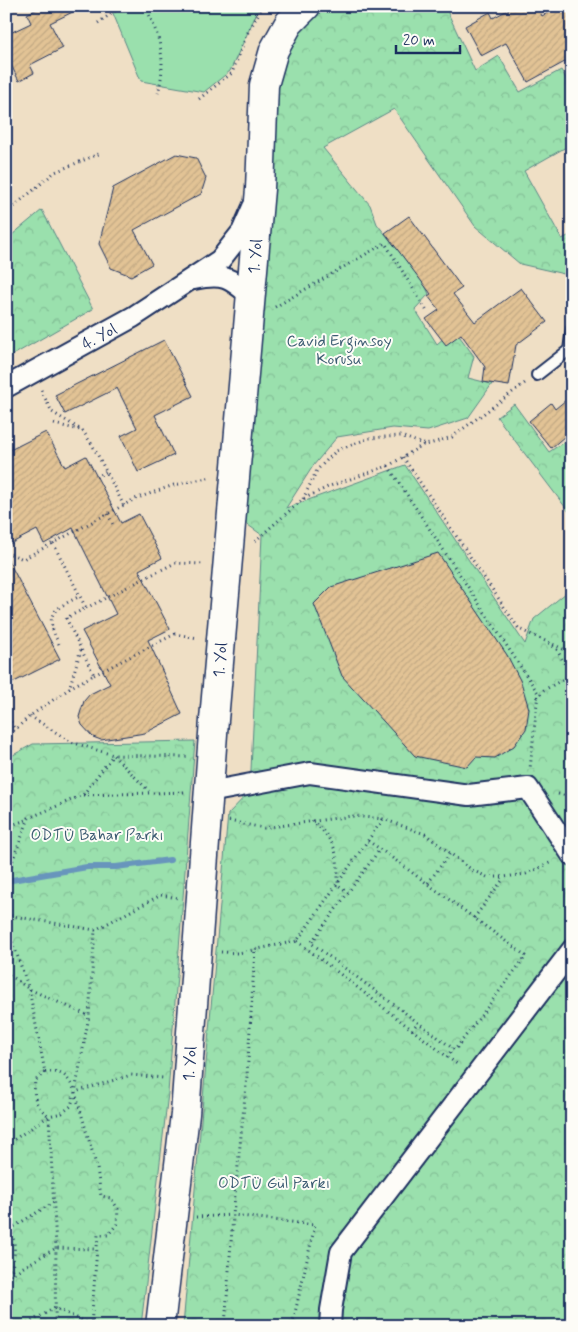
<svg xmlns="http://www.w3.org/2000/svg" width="578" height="1332" font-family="Mynerve,sans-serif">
<defs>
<pattern id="forest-crowns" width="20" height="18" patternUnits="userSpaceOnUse" patternTransform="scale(1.25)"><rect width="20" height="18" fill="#9ae0ad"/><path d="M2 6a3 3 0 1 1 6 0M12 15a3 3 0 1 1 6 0" fill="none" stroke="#84c097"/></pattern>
<pattern id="building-hatch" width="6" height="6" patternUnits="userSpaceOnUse" patternTransform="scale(1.25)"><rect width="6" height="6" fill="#e2c395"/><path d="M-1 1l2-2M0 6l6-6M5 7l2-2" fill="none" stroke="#c1a883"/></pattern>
</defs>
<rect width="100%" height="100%" fill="#f5ebda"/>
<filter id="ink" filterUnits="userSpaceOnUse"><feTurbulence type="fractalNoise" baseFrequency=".02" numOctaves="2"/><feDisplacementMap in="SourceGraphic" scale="10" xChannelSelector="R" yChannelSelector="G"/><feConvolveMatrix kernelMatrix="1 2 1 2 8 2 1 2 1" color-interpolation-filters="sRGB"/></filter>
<g filter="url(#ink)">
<!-- built -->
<path fill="#efdfc5" d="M6,6H572V1326H6Z"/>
<!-- green -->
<path fill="#9ae0ad" stroke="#5a8886" d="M110,6H260L230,71L204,92L141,81Z"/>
<!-- forest -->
<path fill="url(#forest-crowns)" stroke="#5a8886" d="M325,6H451L448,13L475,71L499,56L520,92L561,70L572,89V152L568,146L524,171L562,239L572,234V269L564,274L520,264L475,226L394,109L323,148L370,205L377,224L423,281L429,294L415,309L437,344L454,329L474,356L468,378L492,384L468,418L428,431L393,428L337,437L313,466L286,508L405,465L525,644L534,619L572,588V1326H183L228,814L250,791L262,535L241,520L273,123L284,44L306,19Z
M42,210L93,309L6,359V240Z
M514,404L549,452L571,437L572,438V516L497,417Z
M195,741L168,1093L141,1326H6V759L33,744Z"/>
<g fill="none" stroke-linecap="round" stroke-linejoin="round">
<!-- stream -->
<path stroke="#6795bc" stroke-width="6" d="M6,881L87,867H116L170,860"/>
</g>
<!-- building -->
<path fill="url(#building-hatch)" stroke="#1b2f5e" d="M43,6H85L50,23L63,48L30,65L34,73L19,81L11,65L6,67V35L31,23L27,14Z
M515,6H537L542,16L560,6H572V58L528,82L506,43L481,56L465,26L490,12L493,18Z
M176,154L196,158L206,178L201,194L134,230L152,264L131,276L111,268L99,244L113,188Z
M409,216L462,288L453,294L475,322L521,288L547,322L516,345L509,386L483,382L485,367L461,334L446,345L426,319L439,310L428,296L431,294L385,233Z
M164,340L193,396L155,415L174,455L138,472L121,436L137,428L117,388L65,414L55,395Z
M572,395V430L551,448L529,421L551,403L555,409Z
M46,432L65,467L86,456L121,523L139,514L162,558L139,570L170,629L148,640L182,714L145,733L101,740L93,737L82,725L79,717L84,701L90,694L110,684L82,631L116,614L73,528L44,544L37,530L6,546V452Z
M438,553L507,655L521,682L529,709L526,729L514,746L495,758L476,757L467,767L415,756L342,676L314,604L331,587Z
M6,556L60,659L6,686Z"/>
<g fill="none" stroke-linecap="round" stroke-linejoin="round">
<defs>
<path id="lane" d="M537,375L569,350L572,329"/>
<g id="street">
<path d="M194,279C223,273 229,277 251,296"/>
<path id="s1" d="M6,387L133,317L220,260L242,232L253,207"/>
<path d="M209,792L310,773L469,795L528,788L572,855"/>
<path d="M330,1326L331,1310L341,1252L572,950"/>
</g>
<g id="secondary">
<path id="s2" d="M160,1326L185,1114L214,720L260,189L264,85L274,50L289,23L306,6"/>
</g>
</defs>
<!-- lane casing -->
<use href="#lane" stroke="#1b2f5e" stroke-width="14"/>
<!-- street casing -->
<use href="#street" stroke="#1b2f5e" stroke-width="24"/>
<!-- secondary casing -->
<use href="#secondary" stroke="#1b2f5e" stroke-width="31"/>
<!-- path -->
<path stroke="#1b2f5e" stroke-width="3" stroke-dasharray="1 4" stroke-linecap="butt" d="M145,6C160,37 167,59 158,93
M98,23L122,6
M199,99L232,73L247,34L263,6
M6,213L55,172L101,153
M275,307L385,243L428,313
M41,390L52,412L83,431L93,446L124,506
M54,424L80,430
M403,457L519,629L572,653
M388,466L423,445
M96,477L106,472
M303,499L317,470L336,451L369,438L401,436L426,445L452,437L525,383
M108,514L114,527
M255,541L303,499L330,486L388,466L538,693L530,769
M6,552L23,559L53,543
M86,608L175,563L205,564
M549,643L557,650L571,675
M59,644C43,613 53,610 80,596
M94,675L175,634L198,638
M69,688L94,675L81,649
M537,698L544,690L571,675
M6,713L15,730
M30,716L71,742L113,755L187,757
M6,738L30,716L69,689L81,649L66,618L86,608L53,543L135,499L174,485L212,477
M558,794L572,797
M83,795L186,792
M312,820C337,844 338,851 338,885L348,892
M229,821L264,828L352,816L383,819L425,834L472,870L487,877H504L526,874L552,862
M6,827L29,819
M368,841L380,849
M380,849L526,956L455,1050L311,943Z
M428,883L451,852
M6,895L12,862L29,818L83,795L113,755L149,791
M6,915L95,930L161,895L178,898
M474,918L504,878
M6,923L29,989L45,1072L35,1081C33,1098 35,1106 49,1116L56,1246L55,1326
M297,941L458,1065
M221,952L238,953L297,941L383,819
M6,972L29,989L89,1016
M412,1030L418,1022
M447,1057L453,1048
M45,1072C64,1071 67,1076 75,1091
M6,1145L49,1116L62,1113L71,1106L75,1092L131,1075L163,1078
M196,1217L233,1215L247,1076L255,950
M6,1226C22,1239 11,1273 6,1290
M10,1229L54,1202
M10,1275L56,1248L97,1249
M6,1322L12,1326
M23,1326L55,1308L92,1325
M91,1326L98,1235H108L117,1224L118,1209L111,1198L101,1196L97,1168L75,1092L89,1016L95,930
M225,1326L233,1215L315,1225L292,1326"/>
<!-- lane -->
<use href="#lane" stroke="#fdfcf7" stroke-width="10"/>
<!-- street -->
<use href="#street" stroke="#fdfcf7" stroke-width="20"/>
<!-- secondary -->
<use href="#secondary" stroke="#fdfcf7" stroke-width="28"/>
</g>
</g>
<g text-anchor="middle" stroke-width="4" stroke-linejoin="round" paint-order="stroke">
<!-- street labels -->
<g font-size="16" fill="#1b2f5e" stroke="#fdfcf7">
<text dy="6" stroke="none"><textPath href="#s2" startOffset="1074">1. Yol</textPath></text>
<text dy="6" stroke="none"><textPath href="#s1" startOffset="106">4. Yol</textPath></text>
<text dy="6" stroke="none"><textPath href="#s2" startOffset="669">1. Yol</textPath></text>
<text dy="6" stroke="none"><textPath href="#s2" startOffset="264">1. Yol</textPath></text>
</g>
<!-- park labels -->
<g font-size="16" fill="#3b5b72" stroke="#fdfcf7">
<text x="339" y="346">Cavid Erginsoy<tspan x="339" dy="18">Korusu</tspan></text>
<text x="97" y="840">ODTÜ Bahar Parkı</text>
<text x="274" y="1188">ODTÜ Gül Parkı</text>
</g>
</g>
<!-- margin -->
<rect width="578" height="1332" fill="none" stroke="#fdfcf7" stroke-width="25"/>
<rect x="12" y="12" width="553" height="1307" fill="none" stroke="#1b2f5e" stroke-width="2" filter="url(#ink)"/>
<!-- scale -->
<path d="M396 45v8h64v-8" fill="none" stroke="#1b2f5e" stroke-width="2.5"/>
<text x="403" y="45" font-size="15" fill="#1b2f5e" stroke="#fdfcf7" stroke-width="4" paint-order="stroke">20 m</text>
</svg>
